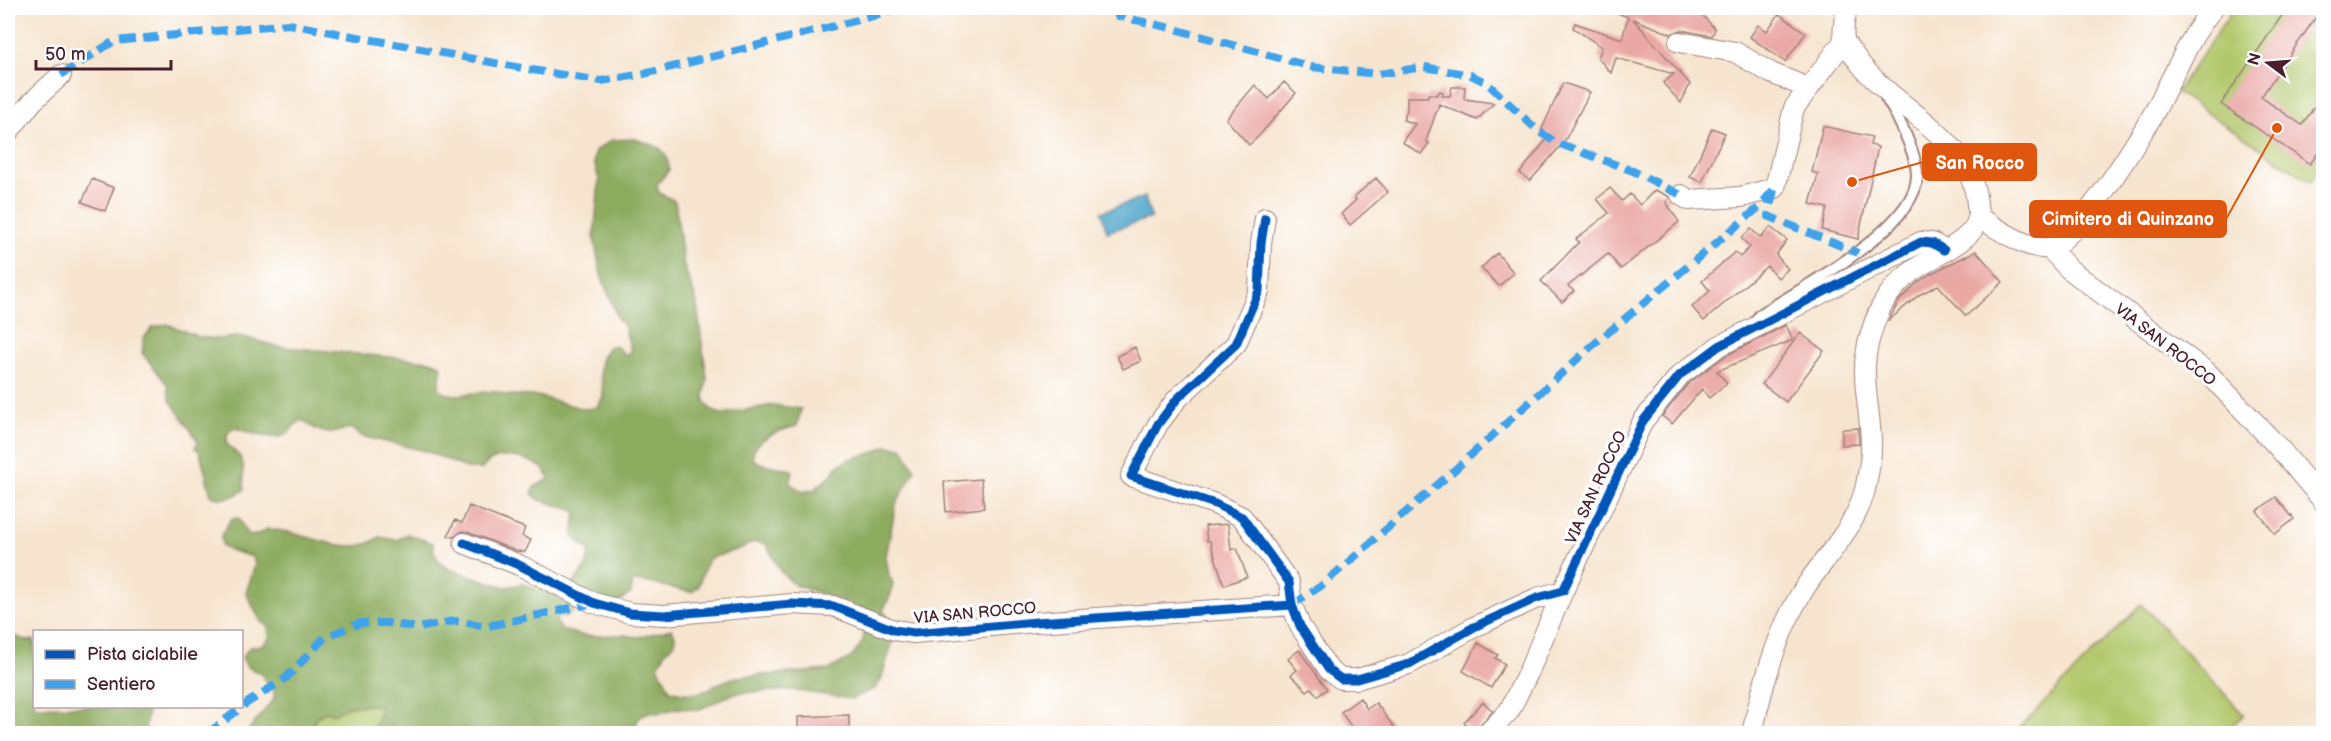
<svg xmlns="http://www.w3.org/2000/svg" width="2331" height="741" font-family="'Balsamiq Sans',sans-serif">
<rect width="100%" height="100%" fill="#fff"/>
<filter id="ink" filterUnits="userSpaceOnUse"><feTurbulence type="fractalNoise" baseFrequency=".0167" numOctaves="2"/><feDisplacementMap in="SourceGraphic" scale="12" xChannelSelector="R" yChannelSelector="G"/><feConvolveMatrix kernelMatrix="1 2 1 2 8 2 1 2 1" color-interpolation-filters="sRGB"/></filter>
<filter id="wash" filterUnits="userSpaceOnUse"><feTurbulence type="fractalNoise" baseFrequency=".008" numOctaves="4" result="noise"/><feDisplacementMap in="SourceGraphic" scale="24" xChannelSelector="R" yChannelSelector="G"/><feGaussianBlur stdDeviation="1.35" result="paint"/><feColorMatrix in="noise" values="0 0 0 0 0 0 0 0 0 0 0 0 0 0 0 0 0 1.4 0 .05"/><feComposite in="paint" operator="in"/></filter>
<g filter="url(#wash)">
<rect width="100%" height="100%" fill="#f6e4ce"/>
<!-- green -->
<path fill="#b2c86c" stroke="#7e744c" stroke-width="1.5" d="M2234,8H2323V163L2311,182L2176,92Z
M2141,604L2244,715L2223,733H2014Z
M380,705L379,715L372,733L310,734L316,717L326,712L337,713L347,706Z"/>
<!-- forest -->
<path fill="#8dac60" stroke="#6c6646" stroke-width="1.5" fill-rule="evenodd" d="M635,139C655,146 668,146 669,170L657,184L659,193L675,201L684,267L696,299L707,379L704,396L706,403L712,411L722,414L774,405L801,409L797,426C778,431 755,437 752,458C763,468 780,465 793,471L790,484L804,492L815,489L832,474L837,466L850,459L872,453L886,446L902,447L915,470L896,504L886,556L889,576L893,583L891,594L883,611L890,618L894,637L881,680L876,688L852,699L792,690L735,693L698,710L679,708L658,713L649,712L640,716L635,727V733H372L379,715V705L347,706L337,713L326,712L316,717L310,733H246L274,699V691L260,673L247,667L242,657L250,647L263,645L269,639L268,626L261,622L246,593L255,565L253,557L229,550L222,545L221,536L231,519L239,518L248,536L257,535L267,529C277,530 287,531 296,534C320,540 357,556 379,537L397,540L407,534L433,543L434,552L439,561L449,569L505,587L523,584L561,596C573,584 591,567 589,550L573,537L576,511L540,500L532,494L534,487L550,479C547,476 545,470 541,467C525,457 494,449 482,469H469L426,451L361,436C345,420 345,434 329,433C318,432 310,426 302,420C293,424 294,427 288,433C277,443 248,432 235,428L228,432L226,443L240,457L243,466L244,490C231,499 225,500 211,496L200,452L195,448L198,441L170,400L167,384L142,353L144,338L152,328L167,324L199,337L221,339L241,336L275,346L430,361L442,366L439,387L442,392L448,394L457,395L494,391L506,395L537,396L584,409L595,408C616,392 586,371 610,346L617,347L625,355L631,350L624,325L618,319L601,275L594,239L599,180L594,162L595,151L612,140ZM754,542L766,544L781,572L795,585L849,603L864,631L863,641L853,656L829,670L737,677C706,684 707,701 670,690L658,666L666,651L675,643V636L672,629L638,637L624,635L586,636L561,630L555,618L567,616L577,608L606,605L622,600L631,593L633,581C653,582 672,589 692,592L698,587L708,559L742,548Z
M8,634L28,641L34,640V706L149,707L145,726L148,733H8Z"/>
<!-- water -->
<path fill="#4ca5c9" stroke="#4b627a" stroke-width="1.5" d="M1145,197L1151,218L1107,232L1101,212Z"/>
<g id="blocks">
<!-- building -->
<path fill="#eaa8a5" d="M2287,8H2322L2261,97L2302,125L2324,93V145L2310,164L2221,104Z
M1606,9L1696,8L1715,29L1712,36L1681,30L1671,34L1633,19L1690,84L1681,103L1663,83L1674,74L1616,58L1611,73L1598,58L1602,47L1573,28L1575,23L1622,39L1628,17Z
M1779,14L1806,33L1785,62L1750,37L1758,25L1767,31Z
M1284,82L1296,93L1259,136L1249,145L1226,119L1255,85L1269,99Z
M1563,83L1590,92L1564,142L1530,181L1520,173L1550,135L1541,131Z
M1452,87H1465L1464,99L1494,103L1477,120L1439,104L1426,141L1429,143L1421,154L1402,142L1415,124L1403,120L1407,110V97H1428V94L1437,95L1440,91L1443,92L1442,96H1450Z
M1823,126L1872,137L1870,145L1878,147L1858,239L1822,230L1827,208L1810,204L1818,174L1812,172Z
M1712,128L1725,133L1702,182L1690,177Z
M1376,178L1388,192L1350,225L1341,214L1356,200L1354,197Z
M92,179L114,188L105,211L82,202Z
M1610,188L1622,201L1630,194L1640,205L1655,190L1670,197L1666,202L1679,222L1621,269L1608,254L1568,286L1574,291L1562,302L1541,281L1579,242L1576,239L1609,213L1597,199Z
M1770,227L1787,240L1776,255L1788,269L1778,278L1767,266L1704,321L1692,307L1710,291L1702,281L1735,252L1740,257L1750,247L1741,238L1751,229L1761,238Z
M1976,251L2003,282L1966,316L1938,285L1919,295L1888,321L1900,300L1917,283L1932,273Z
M1497,253L1514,273L1499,286L1481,268Z
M1786,325L1793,340L1717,371L1727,383L1709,398L1702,389L1672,424L1662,416L1688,384L1725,356Z
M1800,333L1824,351L1786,402L1762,384Z
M1135,347L1141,361L1123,369L1117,356Z
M1858,428L1859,444L1842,445V429Z
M981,479L984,508L946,512L944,482Z
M2276,497L2294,519L2275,534L2257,511Z
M469,506L525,528L522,536L531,540L525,552L516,551L468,532L462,531L454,537L448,536L455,520L462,523Z
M1228,524L1231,550L1237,548L1247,577L1224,585L1210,541H1207L1205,526Z
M1478,643L1498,655L1495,658L1505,664L1491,688L1463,671Z
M1299,650L1327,689L1318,696L1311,688L1307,691L1291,675L1297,670L1288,659Z
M1360,698L1367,709L1376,703L1399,734H1356L1341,712Z
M1483,702L1493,711L1473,734L1464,722Z
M849,715V734H798V717Z"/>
</g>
</g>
<g filter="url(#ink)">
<use href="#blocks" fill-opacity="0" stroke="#a0827c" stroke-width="1.5"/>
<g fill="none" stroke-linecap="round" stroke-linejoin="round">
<defs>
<path id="lane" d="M1757,319L1760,315C1800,289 1918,227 1917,175C1917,155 1897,114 1886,98"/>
<path id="street" d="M1679,42L1735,52L1771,73L1808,88
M8,132L33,101L61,75
M1681,195L1689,200L1741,197L1775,188L1794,108L1844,41
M1978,217C1995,227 2029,251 2049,248C2076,242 2143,134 2157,107C2175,73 2189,38 2213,8
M1265,218L1261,243L1259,291L1236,344L1177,399L1158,424L1131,476L1215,504L1242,517L1289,582L1292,605L1300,626L1329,670L1341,679H1357L1409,664L1474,627L1537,598L1563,591L1643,421L1680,375L1719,346L1921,242L1932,243L1944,250
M2049,248L2069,269L2208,373L2279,448L2324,502
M464,543L519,565L594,603L630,613L664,615L792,604L833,606L894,630L914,633L1036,622L1292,605
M1487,734L1509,711L1528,673L1563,591
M1752,734C1762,686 1777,631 1804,589C1825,556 1858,526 1866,485C1868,474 1871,461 1871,449C1872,424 1865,398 1865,373C1864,352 1872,326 1881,307C1888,294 1898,282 1910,273C1929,257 1974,242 1978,218C1979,214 1977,208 1977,204C1971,134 1891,109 1856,58C1852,52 1845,45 1844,39C1842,28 1845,18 1847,8"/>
</defs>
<!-- lane casing -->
<use href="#lane" stroke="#a0827c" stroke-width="14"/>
<!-- street casing -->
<use href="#street" stroke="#a0827c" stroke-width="22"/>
<!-- lane -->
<use href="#lane" stroke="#fff" stroke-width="10"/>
<!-- street -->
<use href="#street" stroke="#fff" stroke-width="20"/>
<!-- quiet -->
<path stroke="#40a2eb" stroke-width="8" stroke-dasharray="15 8" stroke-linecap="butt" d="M1005,8L1017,12L1019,8
M1119,8L1118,16L1171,28L1312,67L1378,74L1424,67L1471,75L1487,83L1537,130L1555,142L1633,171L1681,195
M61,75L114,41L289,24L532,70L601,81L644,74L897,10L922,8
M1774,190L1768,216L1858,253
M1292,605L1321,586L1451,473L1593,345L1757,209L1775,188
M207,734L247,703L286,678L325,637L360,623H388L419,628L454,621L488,626L594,603"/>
<defs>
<path id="cycleway" d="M1265,218L1261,243L1259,291L1236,344L1177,399L1158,424L1131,476L1215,504L1242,517L1289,582L1292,605L1300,626L1329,670L1341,679H1357L1409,664L1474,627L1537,598L1563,591L1643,421L1680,375L1719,346L1921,242L1932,243L1944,250
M464,543L519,565L594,603L630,613L664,615L792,604L833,606L894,630L914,633L1036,622L1292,605"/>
</defs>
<!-- cycleway casing -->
<use href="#cycleway" stroke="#fff" stroke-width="13"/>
<!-- cycleway -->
<use href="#cycleway" stroke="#0057b8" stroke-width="9"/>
</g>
</g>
<g text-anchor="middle" stroke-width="6" stroke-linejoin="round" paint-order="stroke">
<!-- street labels -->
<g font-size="16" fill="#4a1f2b" stroke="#fff">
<text transform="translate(2166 344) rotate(38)" y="6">VIA SAN ROCCO</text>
<text transform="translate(1595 487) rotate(-65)" y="6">VIA SAN ROCCO</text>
<text transform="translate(975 612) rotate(-5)" y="6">VIA SAN ROCCO</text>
</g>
</g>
<!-- callouts -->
<path fill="none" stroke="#e0560e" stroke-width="2" d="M1852 182L1923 162M2277 128L2226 219"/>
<g fill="#e0560e" stroke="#fff" stroke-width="2">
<circle cx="1852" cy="182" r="6"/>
<circle cx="2277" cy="128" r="6"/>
</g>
<g fill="#e0560e" stroke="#e0560e" stroke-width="2">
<rect x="1923" y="144" width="113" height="36" rx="6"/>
<rect x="2030" y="201" width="196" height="36" rx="6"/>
</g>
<g font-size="18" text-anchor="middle" font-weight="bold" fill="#fff">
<text x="1980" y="169">San Rocco</text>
<text x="2128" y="225">Cimitero di Quinzano</text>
</g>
<!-- margin -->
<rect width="2331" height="741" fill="none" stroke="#fff" stroke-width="30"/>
<!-- legend -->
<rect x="33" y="630" width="210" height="78" fill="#ffffff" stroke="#b7a5aa" stroke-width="1.5"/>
<rect x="45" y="650" width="30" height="9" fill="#0057b8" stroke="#b7a5aa" stroke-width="1.5"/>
<text x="87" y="660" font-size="18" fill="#4a1f2b">Pista ciclabile</text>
<rect x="45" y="680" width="30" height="9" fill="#40a2eb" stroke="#b7a5aa" stroke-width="1.5"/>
<text x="87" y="690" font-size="18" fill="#4a1f2b">Sentiero</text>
<!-- north arrow -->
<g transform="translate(2268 63) rotate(286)" stroke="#ffffff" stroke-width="4.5" paint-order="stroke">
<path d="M0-4.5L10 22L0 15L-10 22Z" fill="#4a1f2b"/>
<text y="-9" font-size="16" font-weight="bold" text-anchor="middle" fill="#4a1f2b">N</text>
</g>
<!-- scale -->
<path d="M36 60v9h135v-9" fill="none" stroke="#4a1f2b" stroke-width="3"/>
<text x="45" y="60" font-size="18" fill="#4a1f2b" stroke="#ffffff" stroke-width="4.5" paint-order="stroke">50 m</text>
</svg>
